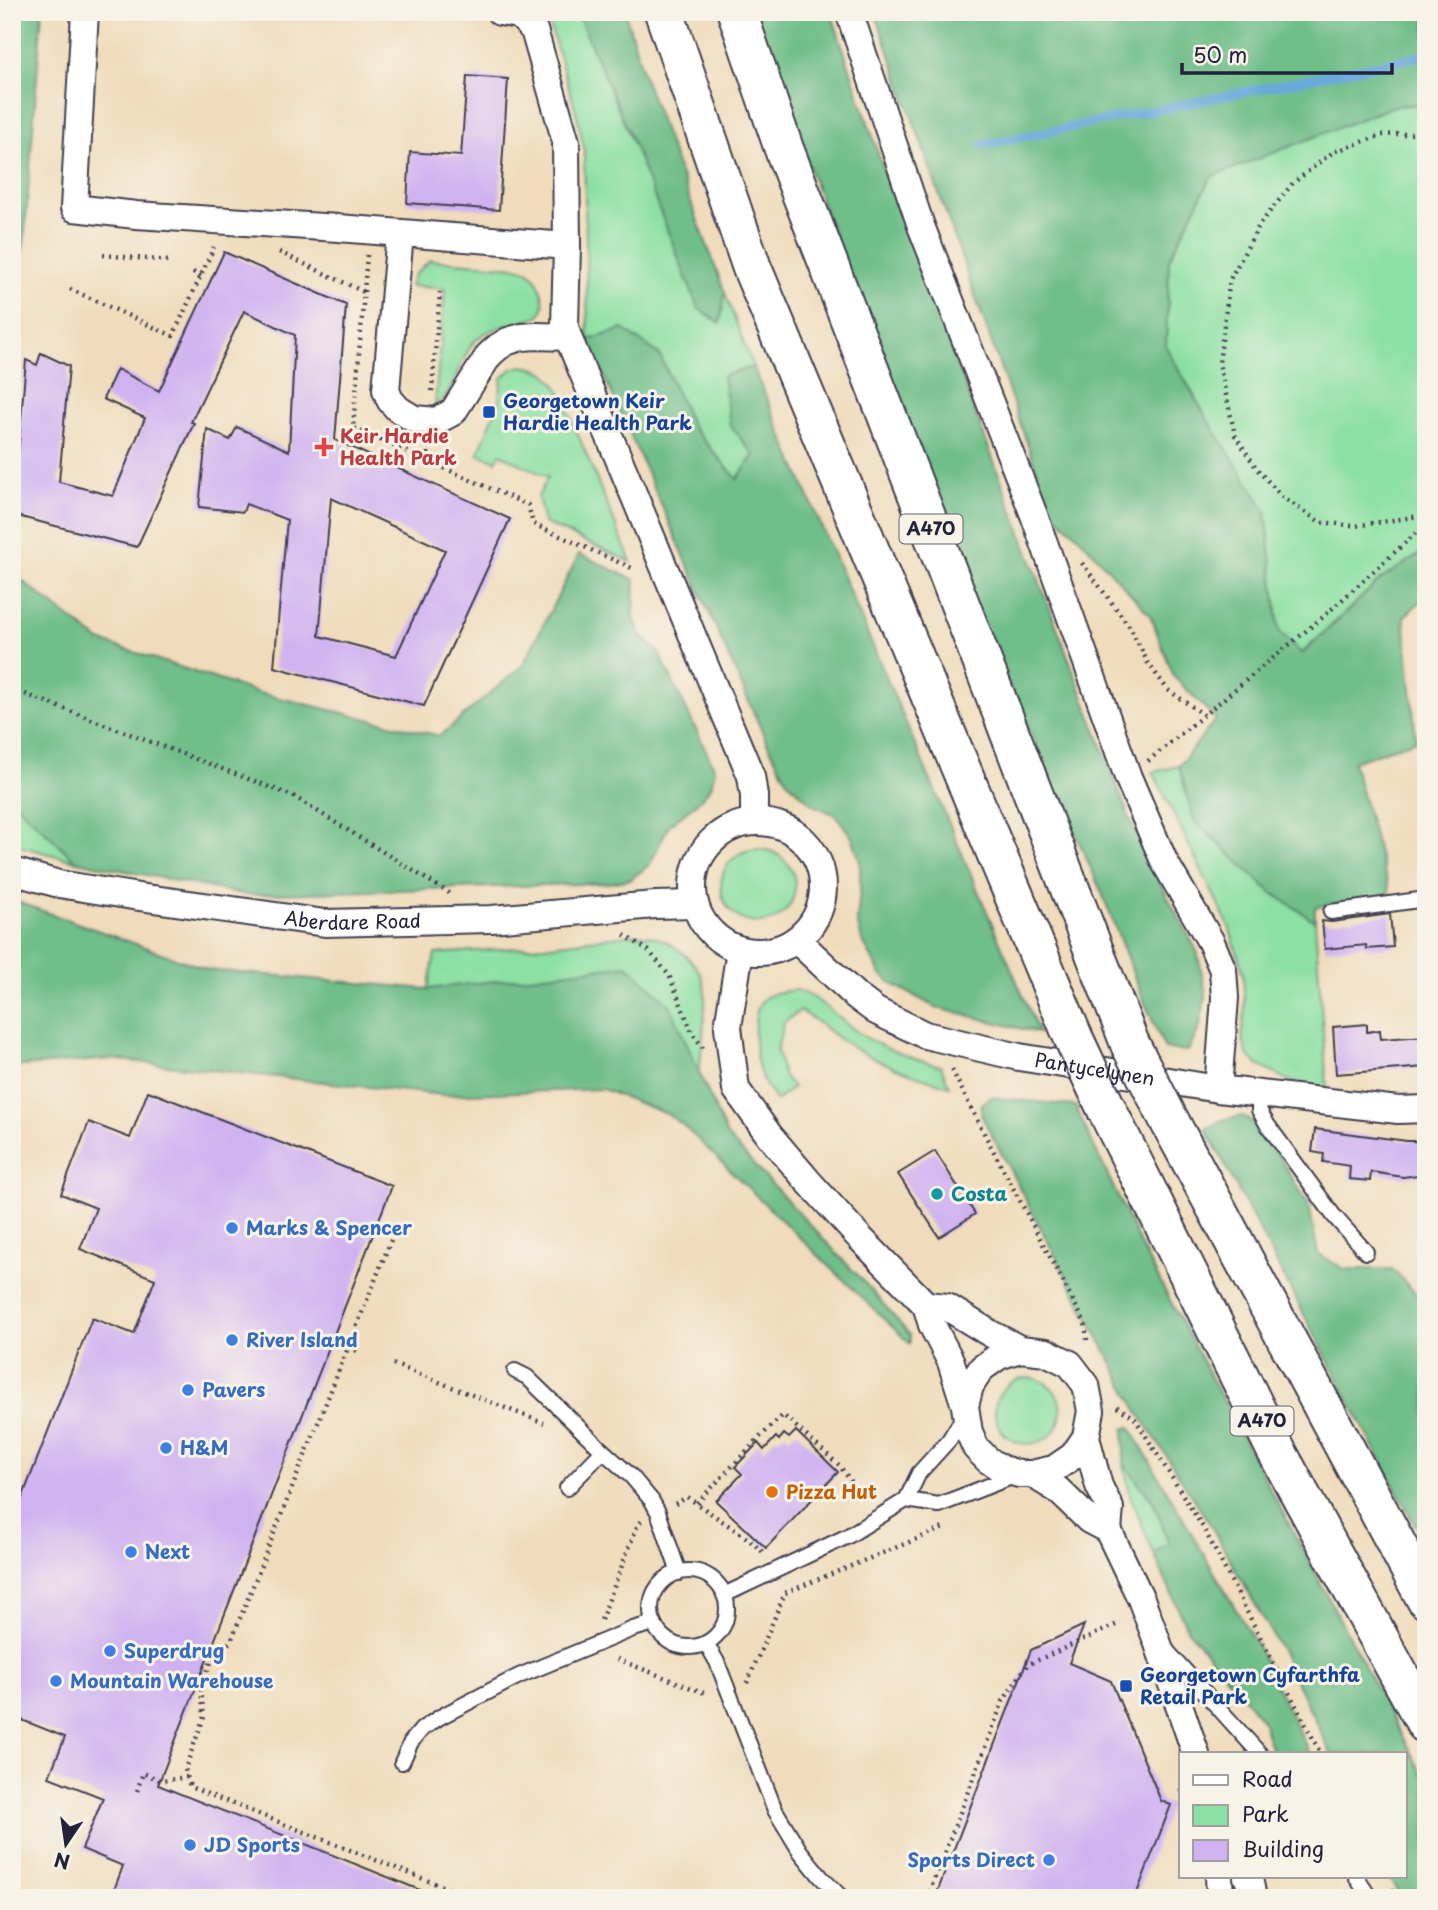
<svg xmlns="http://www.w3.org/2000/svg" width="1438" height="1910" font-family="'Playpen Sans',sans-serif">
<rect width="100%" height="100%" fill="#f7f3e8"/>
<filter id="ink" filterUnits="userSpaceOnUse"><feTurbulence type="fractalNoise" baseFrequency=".0143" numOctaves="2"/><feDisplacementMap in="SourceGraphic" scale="14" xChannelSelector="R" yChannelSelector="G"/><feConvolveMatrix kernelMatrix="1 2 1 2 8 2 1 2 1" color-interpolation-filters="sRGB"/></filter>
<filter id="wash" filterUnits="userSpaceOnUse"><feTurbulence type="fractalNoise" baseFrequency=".00686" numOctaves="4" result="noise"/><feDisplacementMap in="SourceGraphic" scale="28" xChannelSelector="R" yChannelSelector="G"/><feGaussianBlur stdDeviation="1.57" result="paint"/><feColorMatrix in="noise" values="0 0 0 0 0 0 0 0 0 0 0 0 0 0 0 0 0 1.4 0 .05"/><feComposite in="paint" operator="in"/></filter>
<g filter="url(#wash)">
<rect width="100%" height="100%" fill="#f0dcbc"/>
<!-- green -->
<path fill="#8be0a3" stroke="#56816f" stroke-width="2" d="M546,12H577L633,143L720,322L725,293L753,367L723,376L730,425L754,455L737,479L693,428L659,354L623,329L588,340L584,149L577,115Z
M1426,104V550L1380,580L1301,654L1279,631L1266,511L1206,417L1166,347L1169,260L1211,177L1394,106Z
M430,260L517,267C530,271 536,275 540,288C543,295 546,307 540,314C528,326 493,322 475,341C459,357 455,395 435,405L445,289L410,286L414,275Z
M522,366C544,369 549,374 560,391L631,562L544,523L538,497L548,477L500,454L496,461L478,454L499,402L502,378L512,369Z
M1179,766L1194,821L1271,892L1315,921L1327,1088L1292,1082L1258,1065L1247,1054L1242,1036L1245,1011L1243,972L1229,926L1153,772Z
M12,800L76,861L12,844Z
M721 886a37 37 0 1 1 74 0a37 37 0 1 1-74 0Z
M635,934C640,935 646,935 651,936C671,940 697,961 703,980C709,996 701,1053 699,1072L670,1005L428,989L435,954L544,946Z
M797,990C822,999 838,1019 860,1034C885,1050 913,1059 941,1066L949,1086C913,1075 877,1063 844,1042C829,1032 816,1019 800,1011L784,1022L777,1050L783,1075L793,1087L776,1101C772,1094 765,1086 762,1078C755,1061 750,1018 761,1002C769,992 785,991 797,990Z
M995 1411a33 33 0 1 1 66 0a33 33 0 1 1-66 0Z
M1124,1464L1154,1503L1169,1543L1154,1554L1130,1495Z"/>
<!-- forest -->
<path fill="#70be89" stroke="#497062" stroke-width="2" d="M12,12H42L24,244L12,299Z
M577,12H625L645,80L725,293L720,323L698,308L633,143Z
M751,12H831L888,183L1129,817L1146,857L1197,951L1206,993L1200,1027L1188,1051L1165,1049L1141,994L1102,893L963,583Z
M875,12H1426V104L1394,106L1211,177L1169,260L1166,347L1206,417L1266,511L1279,631L1302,654L1380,580L1426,550V596L1404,617L1416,740L1353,762L1389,889V897L1315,907V921L1271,892L1194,821L1179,766L1216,719L1174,677L1150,615L1078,536L1051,511Z
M623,329L659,354L693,428L737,479L754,455L730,425L723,376L753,367L1039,1033L937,1008L894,985L881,975L862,940L857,921L860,891V862L853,839L836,815L813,805L788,782L769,747L588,340Z
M579,554L635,580L634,619L641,635L658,651L715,769L711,787L699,801L669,825L650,864L631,879L609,883L247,895L76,861L12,800V573L100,641L259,693L440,736L523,665Z
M12,900L209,970L428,989L627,965L670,1005L727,1136L871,1290L910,1335V1344L683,1125L667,1114L602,1089L443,1095L111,1059L12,1067Z
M991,1097L1075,1106L1142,1248L1426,1781V1898H1401L1389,1877H1405V1754H1331L1283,1654L1210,1524L1137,1410L982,1117L981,1105Z
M1243,1116L1261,1128L1309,1205L1318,1254L1345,1269H1392L1426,1304V1329L1422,1347L1426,1355V1526L1415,1525L1206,1129L1222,1120Z
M1130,1427L1257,1646L1310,1754H1275L1272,1751L1262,1720L1187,1629L1154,1554L1169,1543L1154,1503L1124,1464V1429Z"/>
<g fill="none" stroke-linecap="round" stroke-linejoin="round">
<!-- stream -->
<path stroke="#68a9dc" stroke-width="9" d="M983,145L1426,55"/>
</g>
<g id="blocks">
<!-- building -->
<path fill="#d0b2f1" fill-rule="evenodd" d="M467,76L508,79L499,210L407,203L410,152L461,156Z
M224,252L346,305L335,440L510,519L424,706L274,667L287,520L246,504L243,512L199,507L207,429L230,440L237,427L289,451L295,335L244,311L191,422L194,423L137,547L13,515L26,360L37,365L41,353L69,366L59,482L113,496L145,418L103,399L117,369L159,391ZM331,498L445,550L396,656L319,636Z
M1390,914L1393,947L1367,949L1366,945L1325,949L1322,921L1332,922Z
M1367,1024V1032L1380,1030L1381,1039L1426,1036V1067L1336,1074L1333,1027Z
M148,1091L392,1186L158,1785L440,1898H111L123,1866L82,1849L103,1798L49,1777L65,1737L12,1716V1524L92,1318L134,1334L155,1279L80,1249L96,1208L61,1194L89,1122L130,1138Z
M1315,1129L1407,1141H1426V1174L1403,1177L1371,1172L1370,1181L1349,1179L1350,1166L1323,1162L1324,1154L1312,1152Z
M935,1151L975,1214L939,1237L898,1174Z
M796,1431L838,1472L766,1548L716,1501L742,1474L735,1467L758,1443L764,1450L776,1437L779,1440L784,1434L789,1438Z
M1084,1625L1069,1663L1111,1681L1161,1801L1171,1805L1135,1898H935L1031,1650Z"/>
</g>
</g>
<g filter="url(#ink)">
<use href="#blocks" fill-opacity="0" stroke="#413e4e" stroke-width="2"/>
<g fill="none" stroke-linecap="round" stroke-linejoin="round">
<defs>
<path id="service" d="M1331,912L1426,899
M1260,1095L1259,1110L1267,1124L1334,1216L1366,1252
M515,1371L527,1377L603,1451L632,1477L652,1501L658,1512L679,1573
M567,1488L603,1451
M906,1500L939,1505L1014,1476
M651 1609a38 38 0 1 1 76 0a38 38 0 1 1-76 0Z
M724,1595L848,1536L906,1500L919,1473L949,1440L964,1416
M706,1643L717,1662L775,1810L800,1851L821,1877L842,1898
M1168,1652L1260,1754
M402,1762L411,1742L422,1729L440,1717L519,1676L633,1629L654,1623
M1356,1877L1370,1898"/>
<g id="minor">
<path d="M85,12L74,208L136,215L338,228L567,246"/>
<path d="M500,12L519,15L534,30L566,142L567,246L565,326L568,337L751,776L754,796V822"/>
<path d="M849,12L921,226L1034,515L1128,777L1164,861L1211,942L1223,970L1225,998L1218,1089"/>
<path d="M400,234L386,390L390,400L398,409L414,419L436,421L453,412L489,355L498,347L508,341L522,337L536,336L568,337"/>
<circle cx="758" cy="887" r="65"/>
<path id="s1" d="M12,871L59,884L139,897L325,923L491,919L655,905L695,904"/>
<path id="s2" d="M797,940L856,996L876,1011L925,1035L1019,1057L1218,1089L1398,1110L1426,1109"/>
<path d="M740,950L728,1027L736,1089L769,1135L807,1180L860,1238L926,1305L932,1325L951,1362L965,1406L969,1432L976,1448L988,1460L1002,1469L1019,1474H1032L1054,1469L1073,1456L1086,1437L1091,1411L1086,1385L1070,1364L1046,1352L1020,1349L999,1356L982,1368L970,1386L965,1406"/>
<path d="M926,1305L947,1307L991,1334L1020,1349"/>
<path d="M1086,1437L1099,1486L1110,1508L1108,1530L1141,1599L1157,1641L1196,1754"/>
<path d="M1032,1474L1058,1490L1089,1520L1108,1530"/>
<path d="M1219,1877L1220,1898"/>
<path d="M1247,1877L1250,1883L1253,1898"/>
</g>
<path id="trunk" d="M664,12L752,268L1073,1037
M737,12L784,149L1130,1044
M1108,1112L1276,1450L1426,1724
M1170,1122L1426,1599"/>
</defs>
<!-- service casing -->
<use href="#service" stroke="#413e4e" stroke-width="18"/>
<!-- minor casing -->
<use href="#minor" stroke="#413e4e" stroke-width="30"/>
<!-- trunk casing -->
<use href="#trunk" stroke="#413e4e" stroke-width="42"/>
<!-- path -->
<path stroke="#413e4e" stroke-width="4.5" stroke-dasharray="2 5" stroke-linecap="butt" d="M1426,133L1382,135L1333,152L1293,183L1260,224L1230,279L1219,363L1235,435L1257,469L1282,497L1320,522L1355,526L1426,515
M279,252L364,292
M103,255L170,261
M367,255L353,428L528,505L533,524L634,569
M193,272L201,276
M70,289L173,336L214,247
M432,391L440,292
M428,461V447
M1082,563L1130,627L1148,663L1168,690L1204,715
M12,689L293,796L449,893
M1148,761L1323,617L1426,524
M624,935L648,950L669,975L692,1032L703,1048
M952,1070L978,1122L1085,1323L1087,1340
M391,1240L231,1641L212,1659L201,1690L204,1717L185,1769L190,1787L472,1898
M349,1347L359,1352
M393,1364L544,1423
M1117,1407L1134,1417L1204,1529L1321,1754
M697,1503L759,1438L783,1415L839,1465L853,1484
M675,1504L687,1497L747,1538L765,1554
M601,1620L637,1527L641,1521
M617,1659L707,1694
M747,1683L785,1593L946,1527
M137,1791L143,1773L162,1781L187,1777
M1179,1791L1181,1790
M1391,1889L1396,1898
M927,1898L1003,1701L1027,1665L1120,1623"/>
<!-- service -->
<use href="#service" stroke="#fff" stroke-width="14"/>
<!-- minor -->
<use href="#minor" stroke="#fff" stroke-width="26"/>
<!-- trunk -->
<use href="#trunk" stroke="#fff" stroke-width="38"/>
<defs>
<path id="trunk-bridge" d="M1073,1037L1108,1112
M1130,1044L1170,1122"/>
</defs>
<!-- trunk-bridge casing -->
<use href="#trunk-bridge" stroke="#413e4e" stroke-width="42" stroke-linecap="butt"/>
<!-- trunk-bridge -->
<use href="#trunk-bridge" stroke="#fff" stroke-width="38"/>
</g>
</g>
<!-- markers -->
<g fill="#1a4fb4" stroke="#f7f3e8" stroke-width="2.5">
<rect x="482" y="405" width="14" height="14" rx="3.5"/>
<rect x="1119" y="1679" width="14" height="14" rx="3.5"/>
</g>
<path fill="#e0444e" stroke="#f7f3e8" stroke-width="2.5" d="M320.5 436.5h7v7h7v7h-7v7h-7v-7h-7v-7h7z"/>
<circle fill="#0f9aa8" stroke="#f7f3e8" stroke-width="2.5" cx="937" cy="1194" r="7"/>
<g fill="#3f7fe0" stroke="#f7f3e8" stroke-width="2.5">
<circle cx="232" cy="1228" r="7"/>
<circle cx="232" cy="1340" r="7"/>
<circle cx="188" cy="1390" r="7"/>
<circle cx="166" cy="1448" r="7"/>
<circle cx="131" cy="1552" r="7"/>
<circle cx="110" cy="1651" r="7"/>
<circle cx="56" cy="1681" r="7"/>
<circle cx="190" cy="1845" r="7"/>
<circle cx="1049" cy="1860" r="7"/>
</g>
<circle fill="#e8710a" stroke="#f7f3e8" stroke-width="2.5" cx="772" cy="1492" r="7"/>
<g text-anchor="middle" stroke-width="6" stroke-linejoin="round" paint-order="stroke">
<!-- shield labels -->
<g fill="#f7f3e8" stroke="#62616f" stroke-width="2">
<rect x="899.5" y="514.5" width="63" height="29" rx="5"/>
<rect x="1230.5" y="1406.5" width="63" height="29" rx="5"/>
</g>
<g font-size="18" font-weight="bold" fill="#22223b">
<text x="931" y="535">A470</text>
<text x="1262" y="1427">A470</text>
</g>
<!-- transit labels -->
<g font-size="19" font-weight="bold" fill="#164399" stroke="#f7f3e8" text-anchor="start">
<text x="503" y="408">Georgetown Keir<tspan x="503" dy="22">Hardie Health Park</tspan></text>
<text x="1140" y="1682">Georgetown Cyfarthfa<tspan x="1140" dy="22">Retail Park</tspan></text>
</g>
<!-- health labels -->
<g font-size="19" font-weight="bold" fill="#be3a42" stroke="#f7f3e8" text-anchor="start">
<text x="340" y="443">Keir Hardie<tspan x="340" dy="22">Health Park</tspan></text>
</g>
<!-- street labels -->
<g font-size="19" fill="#22223b" stroke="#f7f3e8">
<text dy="7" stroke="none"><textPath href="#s1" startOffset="345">Aberdare Road</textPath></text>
<text dy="7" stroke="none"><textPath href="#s2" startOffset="334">Pantycelynen</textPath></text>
</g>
<!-- culture labels -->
<g font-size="19" font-weight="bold" fill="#0d838f" stroke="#f7f3e8" text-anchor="start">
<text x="951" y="1201">Costa</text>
</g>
<!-- shop labels -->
<g font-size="19" font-weight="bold" fill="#366cbe" stroke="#f7f3e8" text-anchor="start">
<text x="246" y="1235">Marks &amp; Spencer</text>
<text x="246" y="1347">River Island</text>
<text x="202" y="1397">Pavers</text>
<text x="180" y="1455">H&amp;M</text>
<text x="145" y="1559">Next</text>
<text x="124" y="1658">Superdrug</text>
<text x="70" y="1688">Mountain Warehouse</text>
<text x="204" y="1852">JD Sports</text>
<text x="1035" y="1867" text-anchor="end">Sports Direct</text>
</g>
<!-- food labels -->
<g font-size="19" font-weight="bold" fill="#c56008" stroke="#f7f3e8" text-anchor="start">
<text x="786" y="1499">Pizza Hut</text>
</g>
</g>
<!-- margin -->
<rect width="1438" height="1910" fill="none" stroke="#f7f3e8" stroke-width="42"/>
<!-- legend -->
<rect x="1179" y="1752" width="228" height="126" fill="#f7f3e8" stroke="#a29fa3" stroke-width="2"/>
<rect x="1193" y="1775" width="35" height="10" fill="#ffffff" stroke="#a29fa3" stroke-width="2"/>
<text x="1242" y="1787" font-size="21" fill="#22223b">Road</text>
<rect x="1193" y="1805" width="35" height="21" fill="#8be0a3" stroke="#a29fa3" stroke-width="2"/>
<text x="1242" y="1822" font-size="21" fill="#22223b">Park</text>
<rect x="1193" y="1840" width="35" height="21" fill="#d0b2f1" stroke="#a29fa3" stroke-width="2"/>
<text x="1242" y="1857" font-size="21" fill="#22223b">Building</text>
<!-- north arrow -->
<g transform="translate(66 1844) rotate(193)" stroke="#f7f3e8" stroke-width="5" paint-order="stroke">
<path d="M0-5L12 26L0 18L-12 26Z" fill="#22223b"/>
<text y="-10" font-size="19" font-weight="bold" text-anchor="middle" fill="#22223b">N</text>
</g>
<!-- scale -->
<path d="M1182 63v10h210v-10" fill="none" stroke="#22223b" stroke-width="3.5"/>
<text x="1193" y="63" font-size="21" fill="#22223b" stroke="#f7f3e8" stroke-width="5" paint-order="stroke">50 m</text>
</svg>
